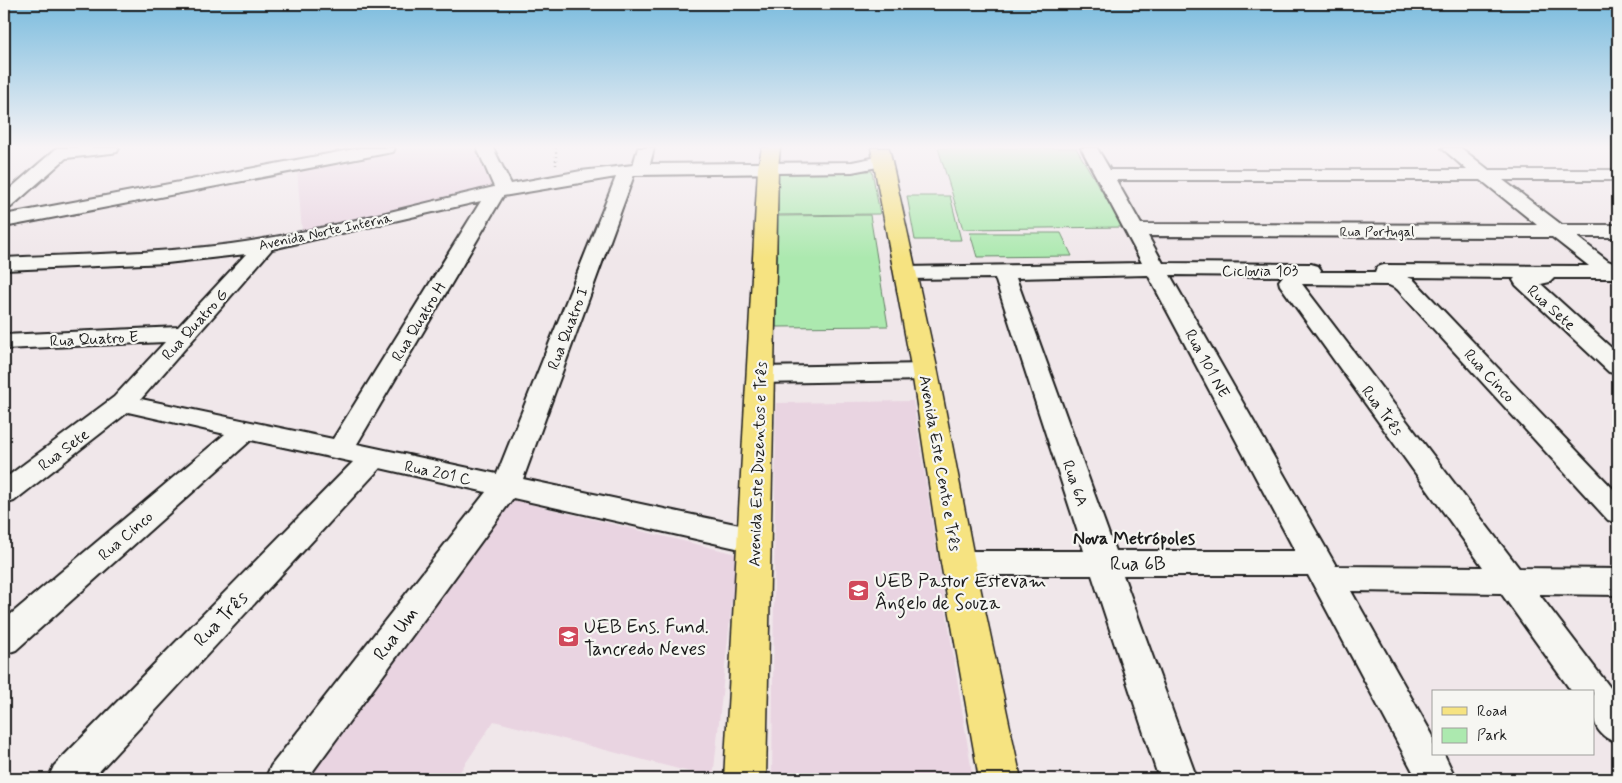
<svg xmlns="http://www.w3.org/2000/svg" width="1622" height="783" font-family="Mynerve,sans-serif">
<rect width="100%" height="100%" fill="#f0e7ea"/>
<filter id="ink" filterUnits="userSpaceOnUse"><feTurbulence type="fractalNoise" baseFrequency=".02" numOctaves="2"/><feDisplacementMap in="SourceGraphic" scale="10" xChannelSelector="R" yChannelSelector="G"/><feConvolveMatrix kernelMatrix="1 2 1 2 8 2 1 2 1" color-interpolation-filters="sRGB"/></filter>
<g filter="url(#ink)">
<!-- built -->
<path fill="#e9d4e1" d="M409,148H478L497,189L302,231L297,169Z
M913,401L973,779H772L776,403Z
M513,500L737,554L713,778L494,721L455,779H299Z"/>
<!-- green -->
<path fill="#ace9af" stroke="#648266" d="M938,148H1076L1123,227L963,229Z
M872,171L880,214L772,215V172Z
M907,196H950L961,240H915Z
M870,215L888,326L776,327L777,216Z
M970,233H1061L1072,256L977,257Z"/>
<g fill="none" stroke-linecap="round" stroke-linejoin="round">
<defs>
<path id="minor" d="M57,148H119L117,152L111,153L66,158L11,207L4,209V194Z
M360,148H395L393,152L387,153L4,227V215Z
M477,148H493L511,184L581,171L633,165L638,148H654L650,164L852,162L882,156L888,157L891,161L888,165L852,172L634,175L523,479L754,528L765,532L769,540L765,548L754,552L513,498L307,779H265L271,766L486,492L380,468L92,779H48L54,766L353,462L251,440L16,650L4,654V620L225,434L128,412L14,501L4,504V479L114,397L165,342L4,349V335L178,327L246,254L167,263L4,270V258C80,254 156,254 231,244C319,232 407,207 494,187ZM616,177L497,474L357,444L503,196ZM481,201L333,439L141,399L272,249Z
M1081,148H1097L1110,170H1467L1442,148H1461L1489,170H1618V180H1503L1562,225H1618V237H1577L1608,261L1613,263L1618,262V278H1554L1550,282L1541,284L1618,354V374L1609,372L1516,285L1513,280L1515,278L1407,277L1413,279L1618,494V523L1608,520L1397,289L1389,285L1302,284L1519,568L1618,569V595L1539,594L1618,698V743C1591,734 1593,717 1593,692H1572L1501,593L1351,591L1433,736V754H1444L1456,779H1417L1308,575H1123L1197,779H1159L1092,575H958L947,572L943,563L947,554L958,551H1084L995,278L906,279L899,277L896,273L899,269L906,267L1142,263ZM1116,180H1481L1537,225L1141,224ZM1148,236L1552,237L1589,266L1384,265L1377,267L1375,272H1320L1321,270L1318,266L1311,264L1163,263ZM1148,275L1295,551H1115L1016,278ZM1170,275L1283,276L1279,281L1280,285L1483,567L1336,566Z
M925,364L934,367L937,372L934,377L925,380L760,383L751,380L748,375L751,370L760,367Z"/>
<path id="major" d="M762,148H780L778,168L766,779H724L758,168Z
M871,148H889L938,372L975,563L1021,779H979L941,563L912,372Z"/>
</defs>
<!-- minor casing -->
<use href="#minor" stroke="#1c1c1c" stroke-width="4"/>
<!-- major casing -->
<use href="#major" stroke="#1c1c1c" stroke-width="3"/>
<!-- path -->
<path stroke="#1c1c1c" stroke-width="2.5" stroke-dasharray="1 3" stroke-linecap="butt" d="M556,148V167"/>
<!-- minor -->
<use href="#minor" fill="#f6f6f2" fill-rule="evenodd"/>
<!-- major -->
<use href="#major" fill="#f6e381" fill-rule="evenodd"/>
</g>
</g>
<!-- sky -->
<linearGradient id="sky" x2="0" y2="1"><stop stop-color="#7bbcde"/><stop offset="0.57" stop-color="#f8f4f6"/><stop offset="1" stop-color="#f8f4f6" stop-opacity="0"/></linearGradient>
<rect width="1622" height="258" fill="url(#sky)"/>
<!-- icons -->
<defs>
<symbol id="school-square" viewBox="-11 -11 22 22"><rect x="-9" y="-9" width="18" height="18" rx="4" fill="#d1495b" stroke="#f6f6f2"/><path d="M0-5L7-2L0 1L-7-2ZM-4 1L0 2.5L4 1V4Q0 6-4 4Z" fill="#fff"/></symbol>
</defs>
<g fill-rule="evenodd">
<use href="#school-square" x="846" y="578" width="25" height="25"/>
<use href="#school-square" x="556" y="624" width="25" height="25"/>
</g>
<g text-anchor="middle" stroke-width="4.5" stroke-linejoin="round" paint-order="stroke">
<!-- far-street labels -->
<g font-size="14" fill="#1c1c1c" stroke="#f6f6f2">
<text transform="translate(325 231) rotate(-12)" y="5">Avenida Norte Interna</text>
<text x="1377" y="236">Rua Portugal</text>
</g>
<!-- street labels -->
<g font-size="16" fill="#1c1c1c" stroke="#f6f6f2">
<text x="1260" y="276">Ciclovia 103</text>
<text transform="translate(1552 307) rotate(42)" y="6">Rua Sete</text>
<text transform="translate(418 321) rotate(-59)" y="6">Rua Quatro H</text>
<text transform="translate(194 324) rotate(-48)" y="6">Rua Quatro G</text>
<text transform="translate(567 328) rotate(-69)" y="6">Rua Quatro I</text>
<text transform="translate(94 338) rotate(-3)" y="6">Rua Quatro E</text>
<text transform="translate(1208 363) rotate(61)" y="6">Rua 101 NE</text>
<text transform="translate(1490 375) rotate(47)" y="6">Rua Cinco</text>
<text transform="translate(1383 410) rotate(53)" y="6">Rua Três</text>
<text transform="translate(63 449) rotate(-37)" y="6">Rua Sete</text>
<text transform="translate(941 463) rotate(80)" y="6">Avenida Este Cento e Três</text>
<text transform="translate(757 464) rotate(-88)" y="6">Avenida Este Duzentos e Três</text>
<text transform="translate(438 472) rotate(12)" y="6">Rua 201 C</text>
<text transform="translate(1076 483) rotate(71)" y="6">Rua 6A</text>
<text transform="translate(125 535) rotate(-41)" y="6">Rua Cinco</text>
</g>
<!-- neighbourhood labels -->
<g font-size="18" font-weight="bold" fill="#1c1c1c" stroke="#f6f6f2">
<text x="1134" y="544">Nova Metrópoles</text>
</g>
<!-- near-street labels -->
<g font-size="19" fill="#1c1c1c" stroke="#f6f6f2">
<text x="1138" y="570">Rua 6B</text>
<text transform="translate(220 618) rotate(-46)" y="7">Rua Três</text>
<text transform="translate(395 633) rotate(-53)" y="7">Rua Um</text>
</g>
<!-- near-poi labels -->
<g font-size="19" fill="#1c1c1c" stroke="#f6f6f2" text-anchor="start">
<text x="875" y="587">UEB Pastor Estevam<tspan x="875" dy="22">Ângelo de Souza</tspan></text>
<text x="584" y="633">UEB Ens. Fund.<tspan x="584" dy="22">Tancredo Neves</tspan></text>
</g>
</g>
<!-- margin -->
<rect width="1622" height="783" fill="none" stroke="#f6f6f2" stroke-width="20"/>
<rect x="10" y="10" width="1602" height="763" fill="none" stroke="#1c1c1c" stroke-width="2" filter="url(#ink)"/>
<!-- legend -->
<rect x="1432" y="690" width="162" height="65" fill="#f6f6f2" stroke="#9f9f9c"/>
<rect x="1442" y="707" width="25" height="8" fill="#f6e381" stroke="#9f9f9c"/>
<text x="1477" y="716" font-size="15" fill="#1c1c1c">Road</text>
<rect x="1442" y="728" width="25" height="15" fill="#ace9af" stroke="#9f9f9c"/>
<text x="1477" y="740" font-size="15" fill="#1c1c1c">Park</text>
</svg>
